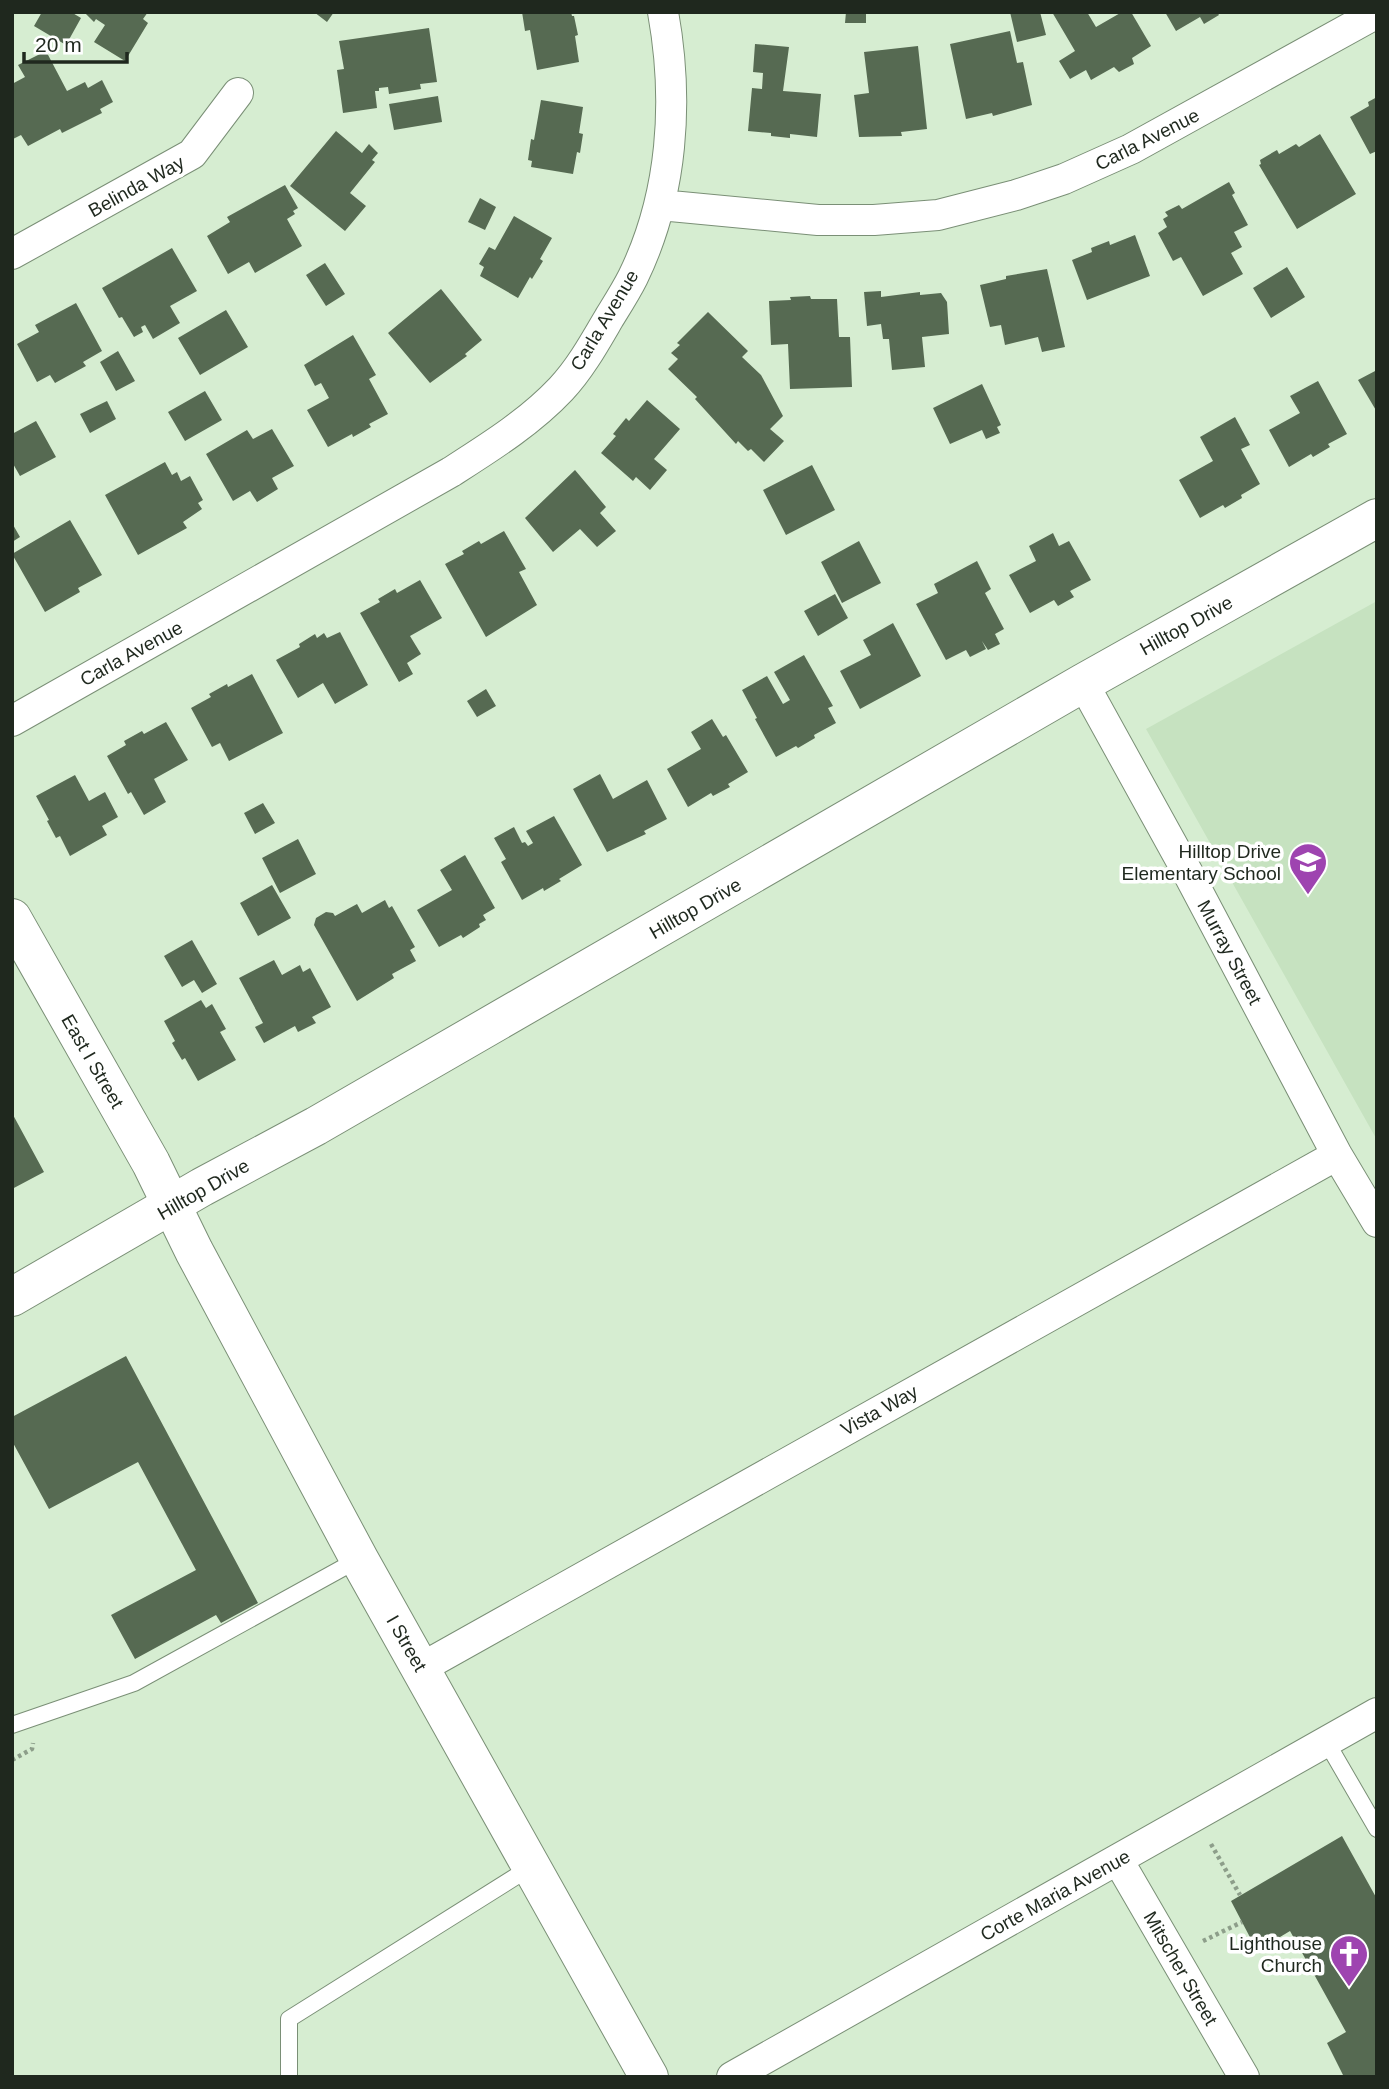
<svg xmlns="http://www.w3.org/2000/svg" width="1389" height="2089" font-family="Arial,sans-serif">
<rect width="100%" height="100%" fill="#d6edd1"/>
<!-- built -->
<path fill="#c6e2c0" d="M1377,601V1140L1146,729Z"/>
<!-- building -->
<path fill="#566a52" d="M42,12H71L81,18L66,45L34,26Z
M84,12H148L143,19L148,23L125,61L94,42L105,25L96,19L94,22Z
M314,12H334L327,22Z
M522,12H571L572,16H574L578,35L575,36L579,62L537,70L530,30L525,31Z
M846,12H866V23H845Z
M1010,12H1040L1046,35L1017,42Z
M1052,12H1087L1096,27L1122,12H1131L1151,46L1132,58L1134,64L1119,72L1114,67L1091,80L1086,70L1070,79L1059,61L1075,51Z
M1165,12H1217L1219,15L1204,24L1200,17L1176,31Z
M429,28L437,82L420,84L421,89L389,94L388,87L379,88V91H375L377,108L343,113L337,70L344,69L339,41Z
M1010,31L1017,63L1023,62L1032,105L993,116L992,113L966,119L950,44Z
M755,44L789,47L783,91L821,94L817,137L790,134V138L771,136V133L748,131L752,88L762,89L763,73L753,72Z
M918,46L927,129L901,132L902,136L859,137L854,95L869,93L864,52Z
M46,51L67,91L85,82L88,88L102,80L113,102L100,109L102,113L62,133L60,129L28,146L21,135L13,139L12,137V84L25,77L18,65Z
M438,96L442,122L394,130L389,104Z
M1377,97V151L1370,154L1350,117L1369,106L1368,102Z
M541,100L583,107L579,133L583,134L580,153L577,152L573,174L531,167L532,161L528,160L531,139L534,140Z
M336,131L362,153L369,144L378,153L372,160L375,162L350,193L366,206L345,231L290,186Z
M1320,134L1356,194L1297,229L1259,165L1261,164L1260,160L1277,150L1279,154L1296,144L1299,147Z
M1229,182L1235,193L1232,195L1248,225L1234,232L1242,247L1231,253L1243,274L1203,296L1181,257L1173,261L1158,233L1167,227L1163,219L1168,216L1165,212L1179,205L1182,209Z
M285,185L298,208L293,211L295,214L287,219L302,246L255,273L249,262L228,274L207,236L230,222L227,217Z
M480,198L496,207L485,230L468,222Z
M514,216L552,238L540,259L543,261L532,279L530,277L518,298L480,276L484,267L479,264L489,247L495,250Z
M1135,235L1150,276L1087,300L1072,260L1092,252L1091,248L1109,241L1110,245Z
M172,248L197,291L170,306L180,323L153,339L145,325L141,327L143,332L134,337L122,317L119,318L102,288Z
M325,263L345,294L326,306L306,275Z
M1287,267L1305,297L1271,318L1253,288Z
M1047,269L1065,347L1042,352L1038,337L1005,345L1001,325L990,327L980,285L1006,279V276Z
M441,289L482,340L465,354L467,356L430,383L388,333Z
M881,291V297L920,292V295L941,293L947,302L949,334L922,337L925,367L892,370L889,339H883L881,324L867,326L864,292Z
M810,296L811,299H837L839,337H850L852,387L790,389L788,344L771,345L769,301L791,300L790,297Z
M76,303L102,351L83,362L86,366L55,383L50,375L37,382L17,344L39,332L35,325Z
M226,310L248,347L200,375L178,338Z
M708,312L748,351L742,357L761,375L783,416L770,429L784,441L764,462L751,449L748,451L738,441L736,444L695,399L697,397L668,369L678,359L671,353L680,345L677,343Z
M353,335L376,375L369,379L388,414L369,424L371,427L353,437L352,434L328,447L307,410L329,398L321,383L315,386L304,365Z
M118,351L135,381L116,391L100,362Z
M1377,370V412L1358,380Z
M1318,381L1347,434L1328,444L1330,447L1313,457L1311,454L1289,467L1269,430L1300,413L1290,396Z
M982,384L1001,425L997,427L1000,433L986,439L982,430L950,444L933,408Z
M205,391L222,420L185,441L168,412Z
M647,400L680,429L654,459L667,470L650,490L636,477L633,481L601,453L616,436L613,434L626,418L629,421Z
M107,401L116,419L90,433L80,414Z
M1235,417L1250,445L1241,449L1260,484L1241,495L1242,498L1225,508L1223,505L1200,518L1179,480L1213,461L1200,437Z
M36,421L56,457L20,476L12,462V434Z
M272,429L294,466L272,478L278,489L257,502L250,491L233,501L206,454L247,430L253,439Z
M165,462L172,475L177,472L181,481L190,476L203,500L198,503L202,509L183,522L187,528L138,555L105,495Z
M812,465L835,510L786,535L763,490Z
M575,470L606,507L600,513L616,531L597,547L580,529L553,552L525,518Z
M70,520L102,575L78,588L80,592L45,612L12,554Z
M12,523L20,537L12,542Z
M504,531L526,569L519,572L537,605L486,637L445,564L464,554L462,551L479,541L481,544Z
M1053,533L1059,546L1069,541L1091,580L1070,591L1074,597L1058,606L1054,600L1030,613L1009,575L1036,561L1029,546Z
M859,541L881,583L842,603L821,562Z
M977,561L991,589L985,593L1004,629L995,634L1000,644L988,650L982,641L986,649L970,657L966,650L946,660L916,604L938,593L934,584Z
M420,580L442,618L410,636L421,654L407,663L413,674L399,682L360,613L380,602L378,599L395,589L397,593Z
M835,594L848,618L818,636L804,611Z
M893,623L921,676L860,709L840,671L871,655L863,640Z
M340,632L368,685L335,704L323,683L298,698L276,660L300,647L299,644L315,634L317,638L324,633L327,638Z
M804,655L833,706L828,708L836,723L814,735L815,738L798,748L796,746L776,757L755,719L757,718L742,690L767,676L783,704L790,700L774,672Z
M252,674L283,733L229,761L220,743L212,747L191,708L211,697L209,694L227,684L228,687Z
M486,689L496,706L477,717L467,701Z
M712,719L723,737L726,735L748,772L728,784L730,787L713,796L711,793L688,807L667,769L701,749L691,732Z
M166,722L188,760L154,779L166,802L144,815L131,792L128,794L107,756L126,745L124,741L142,731L144,734Z
M600,774L613,799L647,780L667,819L644,831L646,834L607,852L573,789Z
M75,775L89,801L105,792L118,817L102,826L107,835L70,856L60,836L56,838L47,821L49,820L36,796Z
M263,803L275,823L255,834L244,813Z
M554,816L582,865L559,879L561,881L544,891L543,888L522,900L501,862L506,859L494,838L514,827L522,843L525,842L528,846L533,843L526,831Z
M298,839L316,874L280,893L262,858Z
M465,855L495,908L483,915L486,920L479,924L480,927L463,938L461,935L439,947L417,910L452,890L440,870Z
M272,885L291,918L258,936L240,903Z
M385,900L389,908L392,906L415,947L410,950L416,961L392,974L394,978L357,1001L314,925L316,918L326,912L333,913L335,916L357,904L362,913Z
M192,940L217,984L202,993L194,980L182,987L164,956Z
M274,960L282,975L300,965L303,972L310,968L331,1007L312,1017L316,1023L298,1032L295,1026L264,1043L255,1027L263,1023L239,978Z
M201,1000L206,1008L212,1004L226,1029L220,1032L236,1060L198,1081L185,1058L182,1060L172,1043L175,1041L164,1021Z
M12,1113L44,1172L12,1189Z
M126,1356L258,1603L221,1623L216,1615L135,1659L111,1615L196,1570L138,1462L49,1509L12,1441V1417Z
M1342,1836L1377,1899V2075L1374,2077H1344L1327,2043L1346,2032L1290,1931L1275,1940L1271,1935L1253,1943L1231,1901Z"/>
<g fill="none" stroke-linecap="round" stroke-linejoin="round">
<defs>
<path id="service" d="M12,1725L134,1683L359,1559
M1326,1741L1377,1829
M289,2077V2019L531,1867"/>
<path id="minor" d="M660,205L818,220H874L938,215L1016,195L1064,179L1131,149L1377,13
M12,254L192,154L238,93
M1083,683L1189,875L1337,1155L1377,1222
M12,721L451,472C490,447 530,422 561,389C580,369 595,342 609,318C617,305 626,291 633,277C673,195 679,101 663,12
M421,1668L1337,1155
M1118,1860L1244,2077
M732,2077L1377,1713"/>
<path id="tertiary" d="M12,918L151,1163L194,1251L359,1559L649,2077"/>
<path id="secondary" d="M12,1297L202,1187L316,1126L1083,683L1377,518"/>
</defs>
<!-- service casing -->
<use href="#service" stroke="#7a8f76" stroke-width="18"/>
<!-- minor casing -->
<use href="#minor" stroke="#7a8f76" stroke-width="32"/>
<!-- tertiary casing -->
<use href="#tertiary" stroke="#7a8f76" stroke-width="40"/>
<!-- secondary casing -->
<use href="#secondary" stroke="#7a8f76" stroke-width="40"/>
<!-- path -->
<path stroke="#8d9e8a" stroke-width="4.5" stroke-dasharray="3.5 3.5" stroke-linecap="butt" d="M12,1760L32,1749L33,1743
M1211,1844L1240,1895
M1203,1941L1242,1922"/>
<!-- service -->
<use href="#service" stroke="#fff" stroke-width="16"/>
<!-- minor -->
<use href="#minor" stroke="#fff" stroke-width="30"/>
<!-- tertiary -->
<use href="#tertiary" stroke="#fff" stroke-width="38"/>
<!-- secondary -->
<use href="#secondary" stroke="#fff" stroke-width="38"/>
</g>
<!-- icons -->
<defs>
<symbol id="school-pin" viewBox="-11 -11 22 30"><path d="M0 17L-7.5 6A9.5 9.5 0 1 1 7.5 6Z" fill="#9e44b0" stroke="#fff"/><path d="M0-5L7-2L0 1L-7-2ZM-4 1L0 2.5L4 1V4Q0 6-4 4Z" fill="#fff"/></symbol>
<symbol id="church-pin" viewBox="-11 -11 22 30"><path d="M0 17L-7.5 6A9.5 9.5 0 1 1 7.5 6Z" fill="#9e44b0" stroke="#fff"/><path d="M-1.2-6h2.4v3.5h3.3v2.4h-3.3V6h-2.4V-.1h-3.3v-2.4h3.3Z" fill="#fff"/></symbol>
</defs>
<g fill-rule="evenodd">
<use href="#school-pin" x="1286" y="840" width="44" height="60"/>
<use href="#church-pin" x="1327" y="1932" width="44" height="60"/>
</g>
<g text-anchor="middle" stroke-width="7" stroke-linejoin="round" paint-order="stroke">
<!-- street labels -->
<g font-size="19" fill="#1f281e" stroke="#fff">
<text transform="translate(1147 139) rotate(-27)" y="7">Carla Avenue</text>
<text transform="translate(136 186) rotate(-29)" y="7">Belinda Way</text>
<text transform="translate(604 320) rotate(-59)" y="7">Carla Avenue</text>
<text transform="translate(1186 625) rotate(-29)" y="7">Hilltop Drive</text>
<text transform="translate(131 653) rotate(-29)" y="7">Carla Avenue</text>
<text transform="translate(695 908) rotate(-30)" y="7">Hilltop Drive</text>
<text transform="translate(1230 952) rotate(62)" y="7">Murray Street</text>
<text transform="translate(93 1061) rotate(60)" y="7">East I Street</text>
<text transform="translate(203 1189) rotate(-30)" y="7">Hilltop Drive</text>
<text transform="translate(879 1410) rotate(-29)" y="7">Vista Way</text>
<text transform="translate(407 1643) rotate(60)" y="7">I Street</text>
<text transform="translate(1055 1895) rotate(-29)" y="7">Corte Maria Avenue</text>
<text transform="translate(1181 1968) rotate(60)" y="7">Mitscher Street</text>
</g>
<!-- poi labels -->
<g font-size="19" fill="#1f281e" stroke="#fff" text-anchor="end">
<text x="1281" y="858">Hilltop Drive<tspan x="1281" dy="22">Elementary School</tspan></text>
<text x="1322" y="1950">Lighthouse<tspan x="1322" dy="22">Church</tspan></text>
</g>
</g>
<!-- border -->
<rect width="1389" height="2089" fill="none" stroke="#1f281e" stroke-width="28"/>
<!-- scale -->
<path d="M24 52v10h103v-10" fill="none" stroke="#1f281e" stroke-width="3.5"/>
<text x="35" y="52" font-size="21" fill="#1f281e" stroke="#ffffff" stroke-width="5" paint-order="stroke">20 m</text>
</svg>
